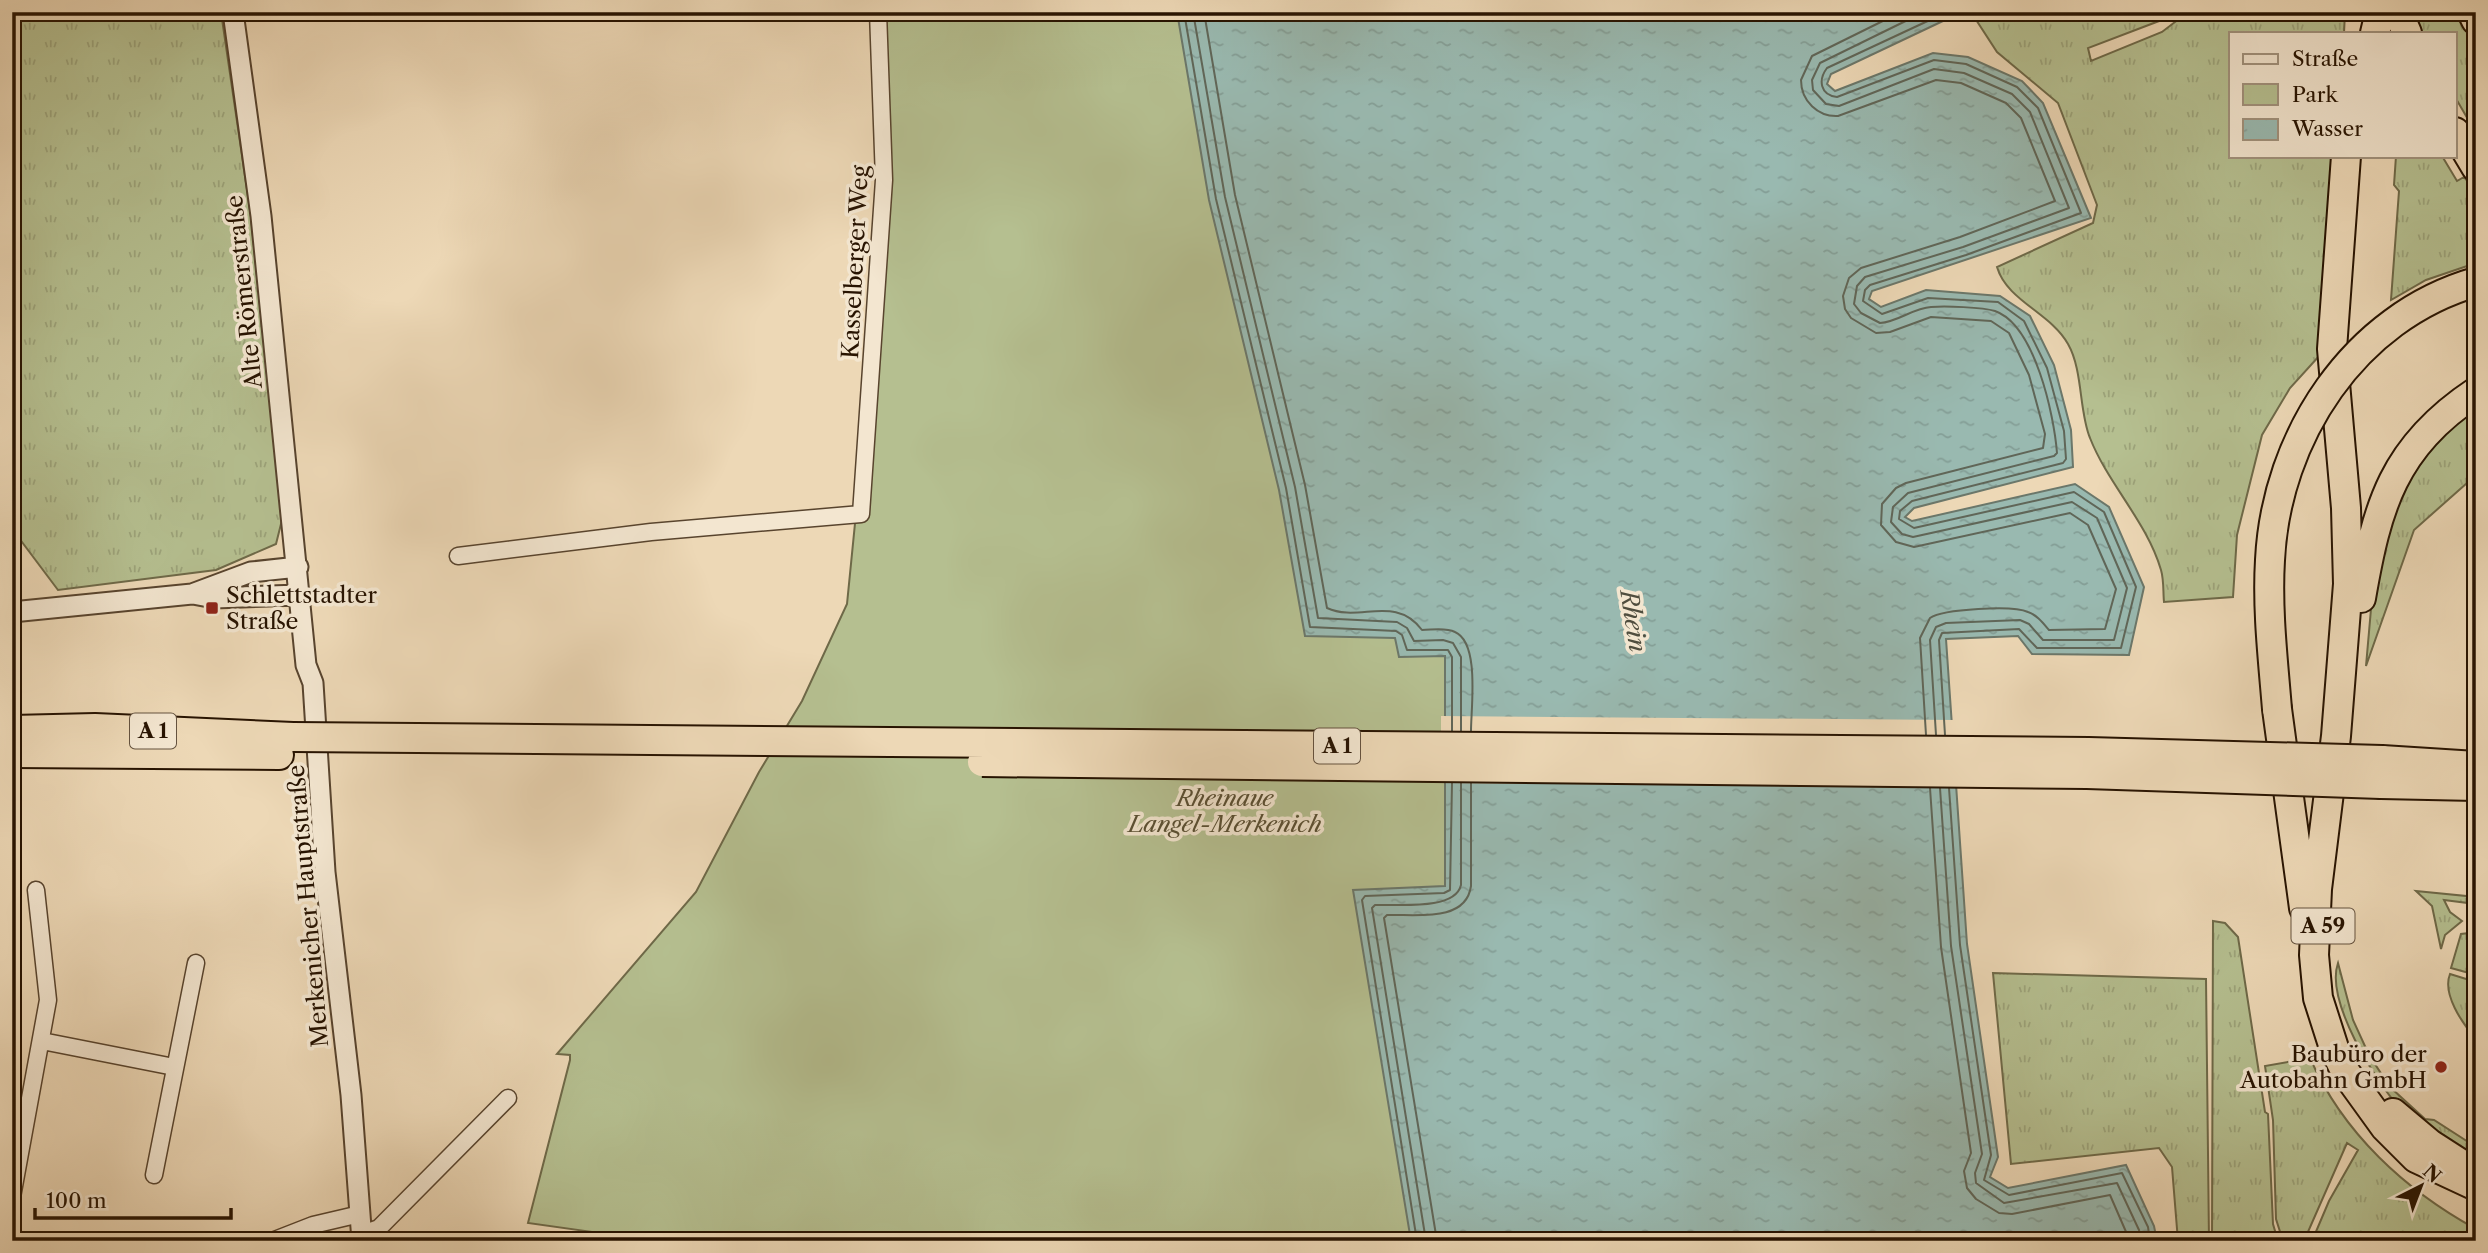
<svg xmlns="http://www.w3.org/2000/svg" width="2488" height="1253" font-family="'Libre Caslon Text',serif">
<defs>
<pattern id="grass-tufts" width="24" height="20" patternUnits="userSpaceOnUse" patternTransform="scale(1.75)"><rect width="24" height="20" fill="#b5bf90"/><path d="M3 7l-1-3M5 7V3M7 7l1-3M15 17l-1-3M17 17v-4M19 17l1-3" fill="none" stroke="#9ca37a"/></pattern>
<pattern id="water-ripples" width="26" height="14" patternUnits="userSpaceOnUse" patternTransform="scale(1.75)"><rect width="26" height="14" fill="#99b9b0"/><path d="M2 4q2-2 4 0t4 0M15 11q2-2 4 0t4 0" fill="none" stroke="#849e96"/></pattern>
</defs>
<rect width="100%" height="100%" fill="#edd8b6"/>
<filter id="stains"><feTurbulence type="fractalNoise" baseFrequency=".00286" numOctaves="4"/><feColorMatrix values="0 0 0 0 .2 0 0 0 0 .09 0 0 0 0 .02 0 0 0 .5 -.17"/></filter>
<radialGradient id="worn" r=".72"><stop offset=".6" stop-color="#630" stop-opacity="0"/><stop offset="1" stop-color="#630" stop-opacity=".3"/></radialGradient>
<!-- grass -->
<path fill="url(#grass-tufts)" stroke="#6e6948" stroke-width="2" d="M34,12H221L251,217L282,520L276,544L216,570L58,590L16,534L12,523V15Z
M1971,12H2170L2159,21L2088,48L2091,61L2162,32L2188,12H2345L2344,33H2231V156H2335L2320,355L2290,388L2262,435L2237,535L2233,597L2164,602C2163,592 2164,580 2161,570C2147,522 2108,484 2090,438C2079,412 2083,370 2068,344C2051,313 2007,301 1997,267L2093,223L2097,205L2058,103L1997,52Z
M2411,12H2462L2476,42V133L2455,97V33H2420Z
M2396,156H2442L2457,181L2464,177L2476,191V263L2426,280L2391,300L2399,191L2394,185Z
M2476,405V475L2414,530L2366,666L2374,575L2407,479L2436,439Z
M2416,891L2476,897V904L2444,900L2450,912L2462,921L2445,935L2441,949L2432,906Z
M2213,921L2225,923L2238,937L2265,1112L2268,1114L2273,1224L2278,1241H2212Z
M2469,933L2476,936V975L2451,968L2461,934Z
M2338,963L2353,1020L2369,1055L2390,1087L2425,1119L2434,1120L2476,1147V1164C2450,1150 2422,1129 2401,1109C2375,1082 2325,1000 2338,963Z
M1993,973L2206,979L2209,1241H2178L2172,1167L2159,1148L2011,1164Z
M2450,974L2476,982V1039C2462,1023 2442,994 2450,974Z
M2310,1058C2343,1133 2405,1190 2476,1229V1241H2312L2329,1201L2358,1150L2347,1143L2304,1241H2283L2276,1219L2273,1120L2265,1066Z"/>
<!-- park -->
<path fill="#b5bf90" stroke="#6e6948" stroke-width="2" d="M876,12H1520L1706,1241H607V1234L528,1223L570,1060V1055L557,1054L696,892L759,772L802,701L847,604L861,463L878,178Z"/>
<!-- water -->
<path fill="url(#water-ripples)" stroke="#6b776a" stroke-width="2" d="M1177,12H1939L1945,20L1831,74L1827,84L1835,91L1933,53L1968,57L2022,81L2043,103L2091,218L1872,291L1869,299L1881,307L1926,290L2000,296L2030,316L2054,365L2071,430L2073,467L1914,508L1905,517L1912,521L2075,484L2109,507L2144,587L2129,655L2032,654L2018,636L1946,639L1967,944L1998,1157L1990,1177L2008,1188L2126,1165L2154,1226L2157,1241H1411L1353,890L1445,886V656L1399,657L1395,638L1305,636L1279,490L1209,200Z"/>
<!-- pier -->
<path fill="#edd8b6" d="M1441,716L1955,720L1959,787L1441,783Z"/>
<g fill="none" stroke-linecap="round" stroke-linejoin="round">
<!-- shore -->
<path stroke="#606658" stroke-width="2" d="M1184,12L1216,199L1286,488L1310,627L1396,631L1402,635L1407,650H1448L1452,657V731
M1193,12L1225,197L1295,487L1318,618L1397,622L1407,628L1414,641L1443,640L1453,643L1461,657V731
M1204,12L1235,195L1305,485L1327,608C1359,623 1395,594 1422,630C1432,630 1445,627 1455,632C1480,643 1471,707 1471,731
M1901,12L1812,56L1801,80C1801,101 1818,117 1838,116L1936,80L1961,83L2006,103L2021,118L2055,201L1960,237L1861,268L1849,278L1843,296L1845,309L1851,318L1876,333L1890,332L1931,317L1991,321L2009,333L2029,375L2045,434L2043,448L1906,483L1896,488L1882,504L1881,525L1896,542L1914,547L2070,513L2088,525L2116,589L2105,629L2049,630C2043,623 2037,615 2028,612C2013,605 1943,609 1930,618L1920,638L1926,735
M1924,12L1820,63L1812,80L1813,90L1826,104L1839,106L1934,69L1964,73L2012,94L2030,112L2069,208L1963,247L1865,277L1857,286L1854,304L1861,313L1880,323C1898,322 1913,308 1931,307C1945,306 1982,307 1995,311C2035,325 2054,415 2057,453L2054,456L1908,493L1893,507L1891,522L1902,534L1913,537L2072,502L2097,518L2127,588L2114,640H2043L2029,624L2020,620L1946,623L1936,627L1930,640L1936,735
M1934,12L1932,19L1827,68C1818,80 1820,95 1837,97L1934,60L1966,64L2017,87L2038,108L2081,213L1966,255L1870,285L1865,290L1863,301L1882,314L1928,298L1998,302L2024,321L2047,368L2064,431L2066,459L2063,463L1912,501L1900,511L1899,519L1914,528L2074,492L2104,512L2136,587L2121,648H2037L2019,629L1942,633L1939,640L1945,735
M1930,788L1941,947L1971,1153L1964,1171L1967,1188L1976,1199L1999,1213L2012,1214L2110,1195L2130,1241
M1940,788L1951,946L1982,1154L1975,1173L1976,1183L2004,1203L2117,1183L2139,1230L2141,1241
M1949,788L1960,945L1991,1155L1984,1180L2009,1195L2122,1173L2148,1227L2150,1241
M1417,1241L1362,900L1365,896L1444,893L1450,890L1452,783
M1426,1241L1372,908L1375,905C1397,904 1455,911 1461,885V783
M1437,1241L1384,918L1387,915C1415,914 1466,923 1471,886V783"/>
<defs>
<path id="minor" d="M458,556L651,532L861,514L884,180L878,12
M42,1041L174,1067
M154,1175L196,963
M12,1197L48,1000L36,890
M362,1234L379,1228L508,1098
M272,1241L313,1225L360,1214"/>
<path id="tertiary" d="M233,12L261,216L306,665L313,683L325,872L351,1095L362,1241
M193,594L214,598L300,595
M12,612L192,594L251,572L298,567"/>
<path id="motorway" d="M2398,12L2407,33
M2472,12L2476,20
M2375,33L2380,12
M2455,132L2476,167
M2346,156L2332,349L2346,508L2348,584L2336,736L2317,889L2314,955L2318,998L2334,1048L2346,1073L2385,1127L2416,1158L2476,1186
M2361,598C2377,506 2393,447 2476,392
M2277,709L2304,908
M12,730L95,728L293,737
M12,753L279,755
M2382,760L2476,766
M2381,784L2476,786
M2393,1113L2430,1144L2461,1164"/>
</defs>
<!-- minor casing -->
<use href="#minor" stroke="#58442e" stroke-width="19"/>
<!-- tertiary casing -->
<use href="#tertiary" stroke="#58442e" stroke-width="23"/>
<!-- motorway casing -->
<use href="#motorway" stroke="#271301" stroke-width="32"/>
<!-- minor -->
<use href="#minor" stroke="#f3e6d0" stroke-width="16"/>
<!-- tertiary -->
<use href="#tertiary" stroke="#f3e6d0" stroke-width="19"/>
<!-- motorway -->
<use href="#motorway" stroke="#edd8b6" stroke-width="28"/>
<defs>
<path id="motorway-bridge" d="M2277,709C2273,660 2267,609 2270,560C2276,437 2354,317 2476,282
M293,737L2089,752L2382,760
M982,762L2087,774L2381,784"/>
</defs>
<!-- motorway-bridge casing -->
<use href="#motorway-bridge" stroke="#271301" stroke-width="32" stroke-linecap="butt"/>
<!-- motorway-bridge -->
<use href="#motorway-bridge" stroke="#edd8b6" stroke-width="28"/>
</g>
<!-- markers -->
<g fill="#8f2418" stroke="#f3e6d0" stroke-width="2.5">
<rect x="205" y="601" width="14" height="14" rx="3.5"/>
<circle cx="2441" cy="1067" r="7"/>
</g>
<g text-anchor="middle" stroke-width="7" stroke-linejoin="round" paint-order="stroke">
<!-- shield labels -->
<g fill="#f3e6d0" stroke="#64523f" stroke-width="2">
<rect x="130" y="713.5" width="46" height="35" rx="5"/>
<rect x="1314" y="728.5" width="46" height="35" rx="5"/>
<rect x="2291.5" y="908.5" width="63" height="35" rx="5"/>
</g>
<g font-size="21" font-weight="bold" fill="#271301">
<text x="153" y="738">A 1</text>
<text x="1337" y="753">A 1</text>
<text x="2323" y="933">A 59</text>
</g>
<!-- street labels -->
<g font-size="23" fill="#271301" stroke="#f3e6d0">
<text transform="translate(855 262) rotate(-87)" y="8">Kasselberger Weg</text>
<text transform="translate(244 292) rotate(-96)" y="8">Alte Römerstraße</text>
<text transform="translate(308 906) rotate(-95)" y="8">Merkenicher Hauptstraße</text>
</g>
<!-- poi labels -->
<g font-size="23" fill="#271301" stroke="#f3e6d0" text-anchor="start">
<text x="226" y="603">Schlettstadter<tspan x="226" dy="26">Straße</tspan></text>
<text x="2427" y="1062" text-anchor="end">Baubüro der<tspan x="2427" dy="26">Autobahn GmbH</tspan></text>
</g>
<!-- park labels -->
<g font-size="23" font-style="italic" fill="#594f33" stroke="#f3e6d0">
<text x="1225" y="806">Rheinaue<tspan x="1225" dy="26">Langel-Merkenich</tspan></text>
</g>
<!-- water labels -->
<g font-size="24" font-style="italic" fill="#4f4d3e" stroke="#f3e6d0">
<text transform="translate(1633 621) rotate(81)" y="8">Rhein</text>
</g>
</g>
<!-- margin -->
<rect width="2488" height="1253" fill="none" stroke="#edd8b6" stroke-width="42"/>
<rect x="14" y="14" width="2460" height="1225" fill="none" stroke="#271301" stroke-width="3.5"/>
<rect x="21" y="21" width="2446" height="1211" fill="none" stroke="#271301" stroke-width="2"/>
<!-- legend -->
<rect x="2229" y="32" width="228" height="126" fill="#f3e6d0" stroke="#a1927d" stroke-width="2"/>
<rect x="2243" y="54" width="35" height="10" fill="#f3e6d0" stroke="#a1927d" stroke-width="2"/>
<text x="2292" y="66" font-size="21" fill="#271301">Straße</text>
<rect x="2243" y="84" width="35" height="21" fill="#b5bf90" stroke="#a1927d" stroke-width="2"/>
<text x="2292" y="102" font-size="21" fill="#271301">Park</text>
<rect x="2243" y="119" width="35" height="21" fill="url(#water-ripples)" stroke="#a1927d" stroke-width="2"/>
<text x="2292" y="136" font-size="21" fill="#271301">Wasser</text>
<!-- north arrow -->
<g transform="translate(2421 1186) rotate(42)" stroke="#f3e6d0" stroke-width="5" paint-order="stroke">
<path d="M0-5L12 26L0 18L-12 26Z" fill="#271301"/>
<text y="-10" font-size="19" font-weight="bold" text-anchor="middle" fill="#271301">N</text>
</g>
<!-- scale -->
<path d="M35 1208v10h196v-10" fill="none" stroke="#271301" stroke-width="3.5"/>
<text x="46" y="1208" font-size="21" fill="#271301" stroke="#f3e6d0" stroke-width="5" paint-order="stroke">100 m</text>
<rect width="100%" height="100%" filter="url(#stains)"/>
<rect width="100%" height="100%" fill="url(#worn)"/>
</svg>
